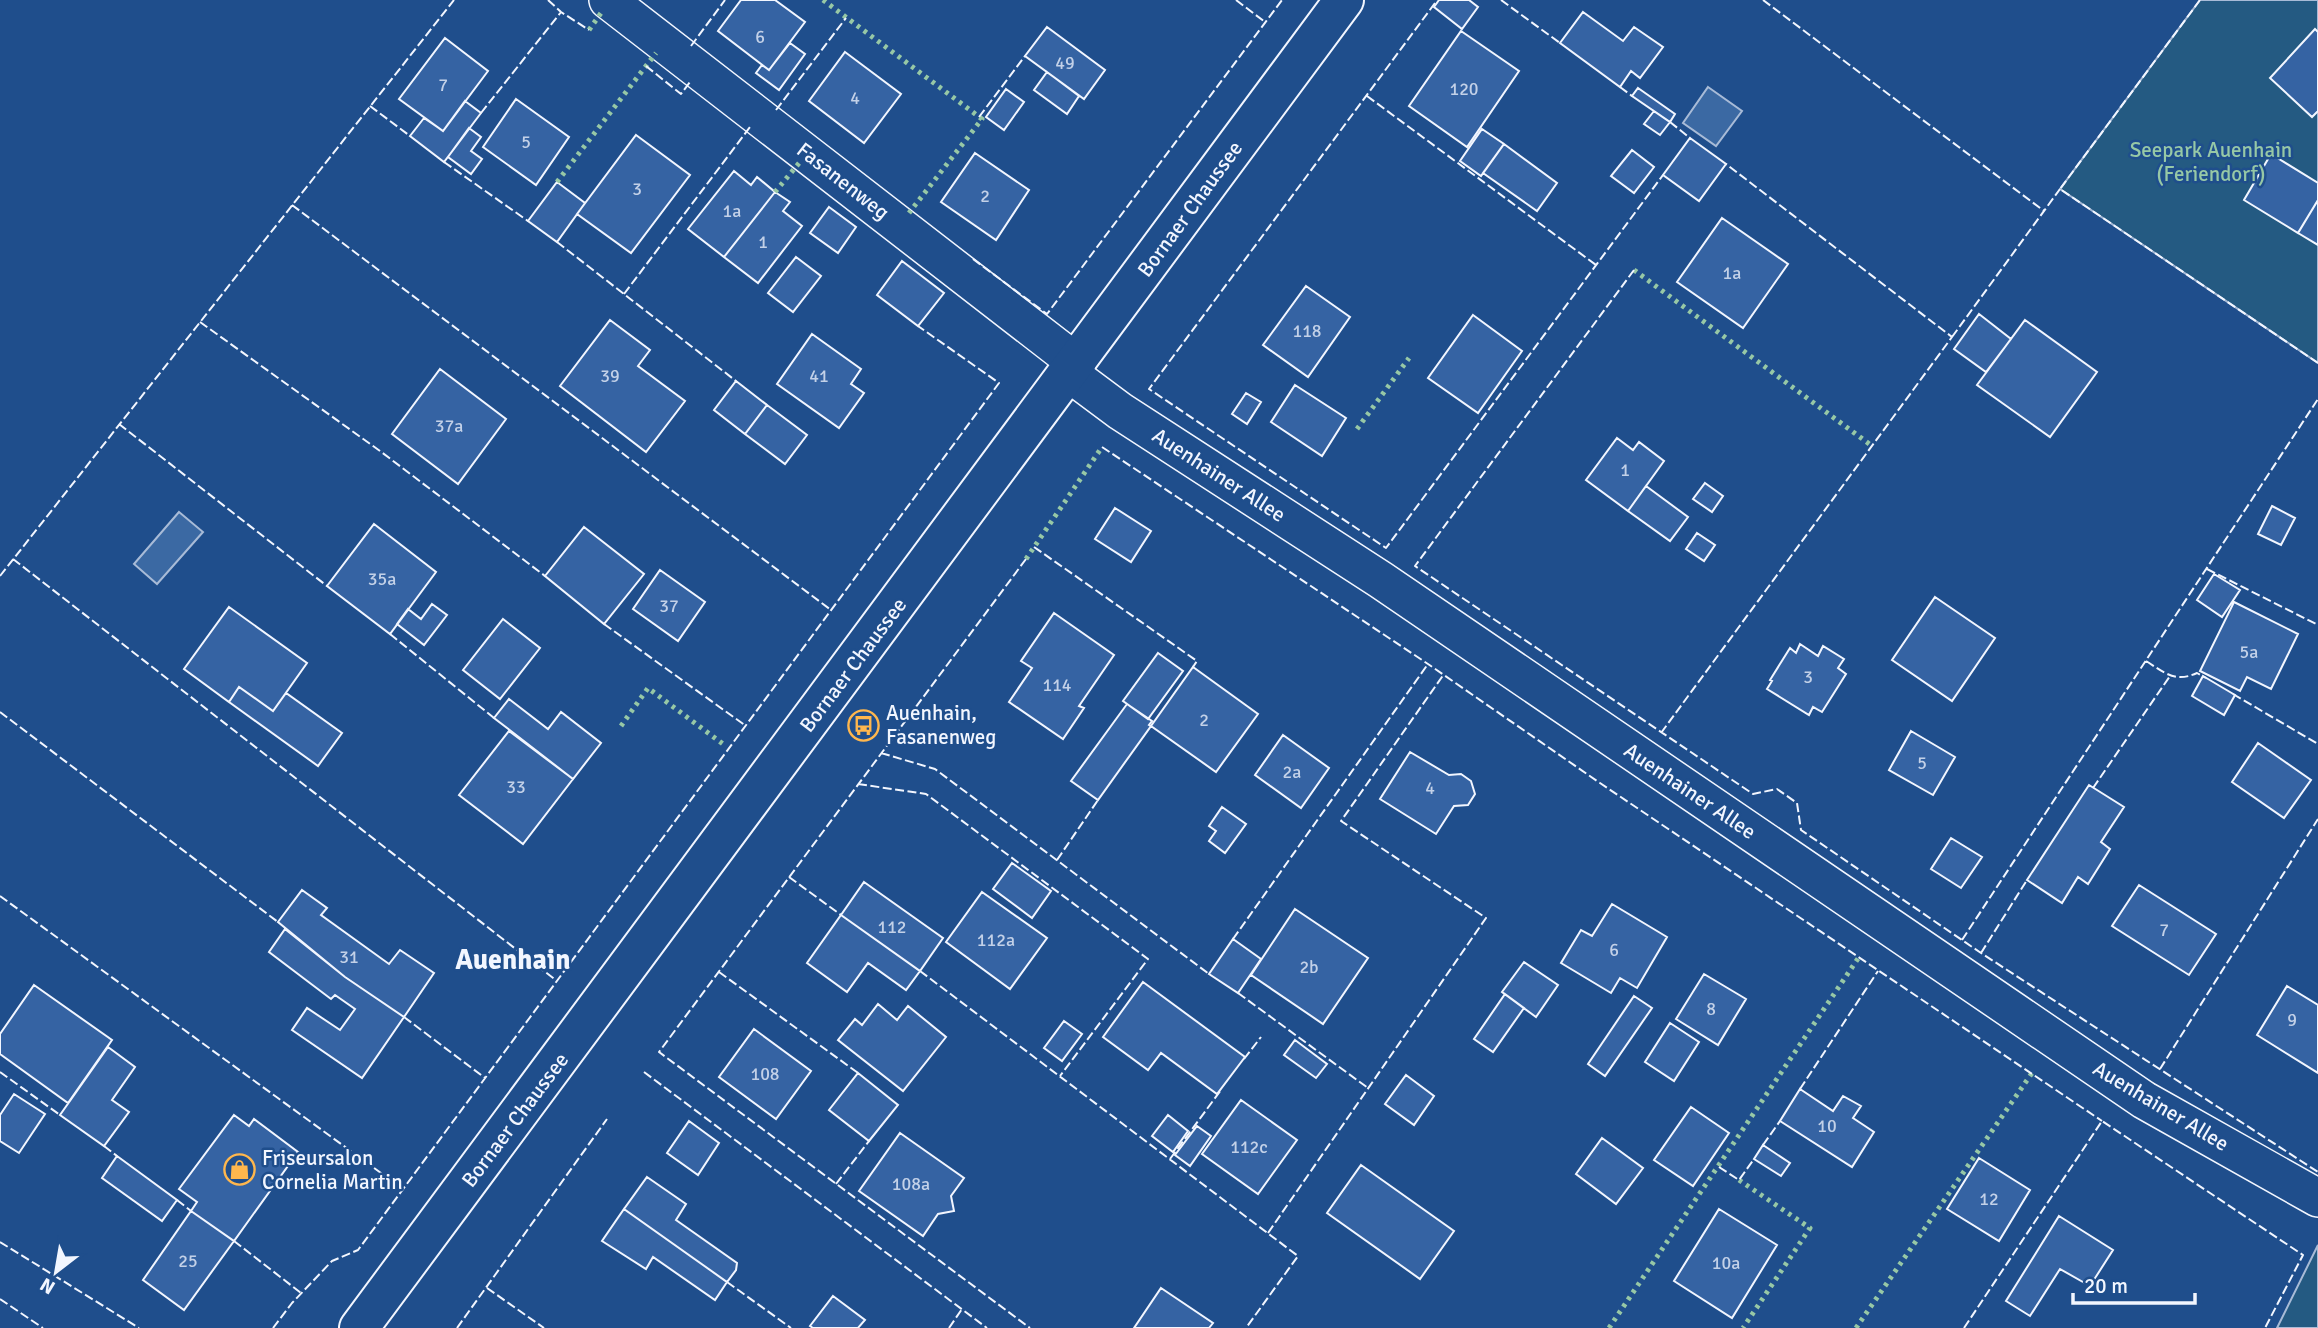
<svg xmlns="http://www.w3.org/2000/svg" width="2318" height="1328" font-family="Signika,sans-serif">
<rect width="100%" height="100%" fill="#1f4e8c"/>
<!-- green -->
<path fill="#245a82" stroke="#a8bbd7" stroke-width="2" d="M2200,0H2318V363L2060,189Z
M2318,1245V1328H2277Z"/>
<!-- water -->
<path fill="#3b69a3" stroke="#a8bbd7" stroke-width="2" d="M1708,87L1742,111L1716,146L1683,123Z
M179,512L203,532L157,584L134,564Z"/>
<!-- building -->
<path fill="#3563a3" stroke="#f2f6ff" stroke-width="2" d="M741,0H775L805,22L769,70L718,31Z
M1439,0H1469L1478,7L1462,29L1434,7Z
M1583,12L1623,41L1634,27L1663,47L1640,78L1631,71L1620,87L1560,43Z
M1047,27L1105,70L1084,99L1025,56Z
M2315,29L2318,32V111L2312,117L2270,78Z
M1461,31L1519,71L1467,147L1409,106Z
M445,38L488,71L443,131L399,99Z
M790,43L805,54L779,90L756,73L762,65L769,70Z
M845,52L901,94L864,143L809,101Z
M1047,72L1079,96L1067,114L1034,90Z
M1638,88L1675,114L1670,122L1632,96Z
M1006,89L1024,102L1004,130L986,117Z
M516,99L569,137L536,185L483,147Z
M465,101L481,113L444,162L410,136L424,118L443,131Z
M1654,111L1670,122L1660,135L1644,124Z
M469,128L481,137L471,151L482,159L471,174L448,157Z
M1482,129L1504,144L1481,176L1460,161Z
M636,135L690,175L631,253L577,214Z
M1690,138L1726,164L1699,201L1663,175Z
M1504,144L1557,183L1537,211L1483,173Z
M1632,150L1654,167L1634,193L1611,176Z
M975,153L1029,190L996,240L941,202Z
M2271,154L2318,183V200L2298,233L2244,200Z
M734,171L751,185L757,177L775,192L724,257L688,229Z
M557,182L585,203L557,242L528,221Z
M775,192L790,202L783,211L802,226L758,283L724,257Z
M2318,200V245L2298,233Z
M829,207L856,227L838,253L810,233Z
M1722,218L1788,264L1743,328L1677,282Z
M796,257L821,276L793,312L768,293Z
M902,261L944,293L918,326L877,295Z
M1306,286L1350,317L1308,377L1263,345Z
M1979,314L2011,339L1986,372L1954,349Z
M1473,315L1522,351L1478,413L1428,378Z
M610,320L650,350L638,366L685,401L646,452L560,386Z
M2025,320L2097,372L2050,437L1977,385Z
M812,334L861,369L851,384L864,393L839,428L777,384Z
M440,369L506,419L458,484L392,434Z
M736,381L767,405L745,434L714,410Z
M1295,385L1346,418L1322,456L1271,422Z
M1246,393L1261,402L1247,424L1232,414Z
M767,405L807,435L785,464L745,434Z
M1617,438L1633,450L1639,442L1664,461L1628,511L1586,480Z
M1705,483L1723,496L1712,512L1693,499Z
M1646,486L1688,517L1670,541L1628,511Z
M2272,506L2295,518L2281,545L2258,534Z
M1115,508L1151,531L1131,562L1095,539Z
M374,524L436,572L390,634L327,586Z
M584,527L644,574L604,624L545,576Z
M1697,533L1715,545L1704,561L1686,549Z
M660,570L705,602L678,641L633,609Z
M2214,574L2240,590L2222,617L2197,600Z
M1935,597L1995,638L1952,701L1892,660Z
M2234,602L2298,634L2271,689L2247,677L2240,691L2200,671Z
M432,604L447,615L424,645L397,624L408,609L421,619Z
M229,607L307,663L273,711L239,687L229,702L184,669Z
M1054,613L1114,655L1079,706L1084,708L1063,739L1009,702L1032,668L1021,661Z
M503,619L540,648L500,699L463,670Z
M1800,644L1818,656L1823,646L1844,659L1838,668L1846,674L1822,712L1813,707L1809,715L1767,689L1772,681L1770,680L1790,648L1796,653Z
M1158,653L1183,671L1148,719L1123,701Z
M1193,667L1258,714L1216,772L1151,726Z
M2203,676L2235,695L2224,715L2192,696Z
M239,687L273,711L286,693L342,733L318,766L229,702Z
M509,699L548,729L561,712L601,743L573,779L494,718Z
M1127,704L1152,721L1149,725L1151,726L1098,800L1071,781Z
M509,731L573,779L523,844L459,795Z
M1911,731L1955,757L1933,795L1889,770Z
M1283,735L1329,768L1301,808L1255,775Z
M2258,743L2311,780L2284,818L2232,782Z
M1410,752L1449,775L1461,774L1471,781L1475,794L1468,805L1454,806L1436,834L1380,799Z
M2089,785L2124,807L2101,842L2110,849L2088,884L2078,877L2062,903L2027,880Z
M1222,807L1246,824L1225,853L1209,841L1216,831L1209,826Z
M1951,838L1982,857L1961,888L1931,869Z
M1012,863L1051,891L1032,918L993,889Z
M864,882L943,938L920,971L841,915Z
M2139,885L2216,934L2189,975L2112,926Z
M302,890L327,908L321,915L389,964L400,950L434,973L404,1017L345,977L278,922Z
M982,892L1047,938L1010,989L946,942Z
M1612,904L1667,937L1637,988L1620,978L1611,993L1561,963L1581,930L1592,936Z
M1295,909L1368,958L1323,1024L1251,975Z
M841,915L920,971L906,990L868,963L847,992L807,963Z
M285,929L345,977L404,1017L362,1078L292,1030L307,1008L340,1030L355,1009L335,995L331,999L269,952Z
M1233,939L1261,959L1238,993L1209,974Z
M1524,962L1558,985L1536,1017L1502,992Z
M1704,974L1746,999L1718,1045L1676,1019Z
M1143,982L1245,1057L1217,1094L1161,1053L1148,1070L1103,1037Z
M34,985L112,1040L68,1103L0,1054V1034Z
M2287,986L2318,1005V1073L2257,1035Z
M1505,994L1524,1008L1493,1052L1474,1039Z
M1634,996L1652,1008L1605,1076L1588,1064Z
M878,1004L897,1020L908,1006L946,1037L903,1091L838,1040L855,1019L862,1025Z
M1064,1021L1082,1034L1062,1061L1044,1048Z
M1670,1023L1699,1042L1674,1081L1645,1062Z
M754,1029L811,1071L776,1119L719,1077Z
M1295,1040L1327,1064L1316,1078L1284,1055Z
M108,1047L135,1067L112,1100L129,1112L104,1146L60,1115Z
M858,1073L898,1105L869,1141L829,1110Z
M1406,1075L1434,1096L1414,1125L1385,1104Z
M1800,1089L1833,1111L1843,1096L1861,1106L1853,1118L1874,1132L1852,1167L1780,1121Z
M14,1094L45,1114L19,1153L0,1141V1115Z
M1241,1100L1297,1140L1258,1194L1202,1154Z
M1691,1107L1729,1133L1693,1186L1654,1160Z
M234,1115L249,1126L254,1119L298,1152L234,1241L191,1211L197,1202L179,1189Z
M1168,1115L1188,1131L1173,1152L1152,1136Z
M689,1121L719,1143L698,1175L667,1153Z
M1197,1126L1211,1136L1190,1166L1175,1155Z
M900,1133L964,1178L951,1196L954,1211L938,1214L923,1236L859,1191Z
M1602,1138L1643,1168L1616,1204L1576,1174Z
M1763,1145L1790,1163L1781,1176L1754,1159Z
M117,1156L177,1200L162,1221L102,1178Z
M1979,1158L2030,1190L1999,1241L1947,1209Z
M1361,1165L1454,1231L1420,1279L1327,1213Z
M647,1177L686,1204L676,1220L737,1263L736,1270L727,1282L624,1209Z
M624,1209L727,1282L715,1300L653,1257L646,1269L602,1241Z
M1719,1209L1777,1245L1732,1318L1674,1281Z
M191,1211L234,1241L184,1310L143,1280Z
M2059,1216L2113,1250L2090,1286L2060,1269L2030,1316L2006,1301Z
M1161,1288L1213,1323L1209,1328H1134Z
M833,1296L865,1320L858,1328H813L810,1326Z"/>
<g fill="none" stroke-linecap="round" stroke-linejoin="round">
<defs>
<path id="street" d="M608,0L1077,363
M1069,373L1120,411L1381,580L2144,1100L2318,1198"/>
<path id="secondary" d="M359,1328L1344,0"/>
</defs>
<!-- street casing -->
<use href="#street" stroke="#f2f6ff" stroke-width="40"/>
<!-- secondary casing -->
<use href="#secondary" stroke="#f2f6ff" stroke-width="42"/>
<!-- street -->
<use href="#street" stroke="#1f4e8c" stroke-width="37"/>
<!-- secondary -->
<use href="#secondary" stroke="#1f4e8c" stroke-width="38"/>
<!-- hedge -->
<path stroke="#97c8a6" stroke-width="5" stroke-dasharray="3.5 5" stroke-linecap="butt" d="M823,0L982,119L909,213
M589,30L601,13
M557,182L656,53
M775,192L800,162
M1634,270L1872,446
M1357,429L1409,358
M1026,559L1102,447
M621,726L648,688L723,744
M1739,1180L1810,1228L1743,1328
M1609,1328L1859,957
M1856,1328L2032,1073"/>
<!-- fence -->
<path stroke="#f2f6ff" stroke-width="2" stroke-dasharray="9 3.5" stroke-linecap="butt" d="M548,0L561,12L589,30
M1236,0L1265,22
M1501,0L1560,43
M1763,0L2044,211
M2200,0L2060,189L2318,363
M1435,3L1149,389L1386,548L1663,175
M691,46L725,0
M646,66L681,94L690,82
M1620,87L1632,96
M1367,96L1596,265
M370,106L410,136
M776,110L846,18
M481,113L561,12
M979,117L1025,56
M1670,122L1690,138
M444,162L528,221
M292,205L831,610
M557,242L736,381
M973,259L1047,314L1282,0
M1634,270L1415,566L1753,794L1777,789L1797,803L1801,830L1981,953L2318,1172
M624,294L750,127
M200,322L380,451L545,576
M1952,337L2060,189
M119,424L327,586
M1102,447L1428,664L1600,783L2102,1121
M1034,547L1197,661L1193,667
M13,559L557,981
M1026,559L659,1052L1030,1328
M2207,569L2318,625
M0,576L454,0
M604,624L746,726
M390,634L494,718
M2146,661C2165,673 2175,683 2197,673L2206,678
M2233,694L2318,744
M0,712L278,922
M1661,733L1952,337L1726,164
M881,753L935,769L1209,974
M858,784L926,794L1148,959L1060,1076
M2093,788L2170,676
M1057,860L1098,800
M789,877L841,915
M0,896L403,1189
M1233,939L1428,664
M1962,940L2318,399
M1981,953L2027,880
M920,971L1298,1256L1246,1328
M719,972L858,1073
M1238,993L1368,1088
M404,1017L485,1078
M1244,1059L1261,1037
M2160,1069L2318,819
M0,1072L60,1115
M644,1072L987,1328
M1800,1089L1878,971
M1763,1145L1780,1121
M104,1146L117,1156
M1170,1159L1221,1090
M1719,1167L1739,1180L1754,1159
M836,1184L869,1141
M177,1200L191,1211
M1268,1233L1486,918L1341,821L1444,674
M234,1241L301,1293
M0,1242L139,1328
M727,1282L791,1328
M487,1288L544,1328
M0,1299L43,1328
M273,1328L292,1303L332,1261L358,1250L999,383L918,326
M457,1328L607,1119
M949,1328L962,1309
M1964,1328L2102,1121L2303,1255L2265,1328"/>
</g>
<!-- icons -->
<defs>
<symbol id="bus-ring" viewBox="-11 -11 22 22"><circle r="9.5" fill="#1f4e8c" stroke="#ffb74d" stroke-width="1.5"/><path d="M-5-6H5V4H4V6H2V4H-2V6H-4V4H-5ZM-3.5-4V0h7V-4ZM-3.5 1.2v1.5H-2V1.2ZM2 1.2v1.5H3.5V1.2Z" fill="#ffb74d"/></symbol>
<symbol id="shop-ring" viewBox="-11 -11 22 22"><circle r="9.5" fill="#1f4e8c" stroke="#ffb74d" stroke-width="1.5"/><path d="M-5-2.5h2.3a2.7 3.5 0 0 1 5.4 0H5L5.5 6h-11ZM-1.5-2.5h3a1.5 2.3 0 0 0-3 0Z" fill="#ffb74d"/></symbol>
</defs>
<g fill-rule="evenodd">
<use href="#bus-ring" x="846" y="708" width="35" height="35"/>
<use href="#shop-ring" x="222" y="1152" width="35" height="35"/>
</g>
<g text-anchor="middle" stroke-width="5" stroke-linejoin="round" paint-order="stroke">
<!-- number labels -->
<g font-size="18" fill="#c3d1e8">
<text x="760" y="43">6</text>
<text x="1065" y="69">49</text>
<text x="443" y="91">7</text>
<text x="1464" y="95">120</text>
<text x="855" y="104">4</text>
<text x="526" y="148">5</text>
<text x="637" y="195">3</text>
<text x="985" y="202">2</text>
<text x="732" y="217">1a</text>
<text x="763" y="248">1</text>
<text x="1732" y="279">1a</text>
<text x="1307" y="337">118</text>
<text x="610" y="382">39</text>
<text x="819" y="382">41</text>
<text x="449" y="432">37a</text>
<text x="1625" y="476">1</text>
<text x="382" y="585">35a</text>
<text x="669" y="612">37</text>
<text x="2249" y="658">5a</text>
<text x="1808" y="683">3</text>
<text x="1057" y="691">114</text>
<text x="1204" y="726">2</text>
<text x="1922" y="769">5</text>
<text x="1292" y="778">2a</text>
<text x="516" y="793">33</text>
<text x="1430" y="794">4</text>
<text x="892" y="933">112</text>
<text x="2164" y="936">7</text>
<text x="996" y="946">112a</text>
<text x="1614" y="956">6</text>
<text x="349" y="963">31</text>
<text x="1309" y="973">2b</text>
<text x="1711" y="1015">8</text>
<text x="2292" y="1026">9</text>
<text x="765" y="1080">108</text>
<text x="1827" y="1132">10</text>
<text x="1249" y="1153">112c</text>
<text x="911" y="1190">108a</text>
<text x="1989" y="1205">12</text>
<text x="188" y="1267">25</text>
<text x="1726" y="1269">10a</text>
</g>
<!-- park labels -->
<g font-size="21" fill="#97c8a6" stroke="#1f4e8c">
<text x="2211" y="157">Seepark Auenhain<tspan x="2211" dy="24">(Feriendorf)</tspan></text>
</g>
<!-- street labels -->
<g font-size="21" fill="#f2f6ff" stroke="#1f4e8c">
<text transform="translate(843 181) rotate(38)" y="7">Fasanenweg</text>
<text transform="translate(1190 209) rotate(-54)" y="7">Bornaer Chaussee</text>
<text transform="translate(1219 475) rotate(33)" y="7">Auenhainer Allee</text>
<text transform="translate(853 665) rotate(-53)" y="7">Bornaer Chaussee</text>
<text transform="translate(1690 791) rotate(34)" y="7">Auenhainer Allee</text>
<text transform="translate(2161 1106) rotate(31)" y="7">Auenhainer Allee</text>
<text transform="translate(515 1120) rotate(-53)" y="7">Bornaer Chaussee</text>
</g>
<!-- poi labels -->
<g font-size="21" fill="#f2f6ff" stroke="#1f4e8c" text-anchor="start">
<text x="886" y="720">Auenhain,<tspan x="886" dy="24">Fasanenweg</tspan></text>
<text x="262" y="1165">Friseursalon<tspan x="262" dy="24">Cornelia Martin</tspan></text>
</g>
<!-- district labels -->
<g font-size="28" font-weight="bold" fill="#f2f6ff" stroke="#1f4e8c">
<text x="513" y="969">Auenhain</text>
</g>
</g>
<!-- north arrow -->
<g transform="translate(56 1272) rotate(211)" stroke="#1f4e8c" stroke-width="5" paint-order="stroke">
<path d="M0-5L12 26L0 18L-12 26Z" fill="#f2f6ff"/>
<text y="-10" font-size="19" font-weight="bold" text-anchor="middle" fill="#f2f6ff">N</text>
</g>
<!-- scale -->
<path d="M2073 1293v10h122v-10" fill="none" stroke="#f2f6ff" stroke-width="3.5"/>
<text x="2084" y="1293" font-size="21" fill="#f2f6ff" stroke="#1f4e8c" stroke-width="5" paint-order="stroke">20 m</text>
</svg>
